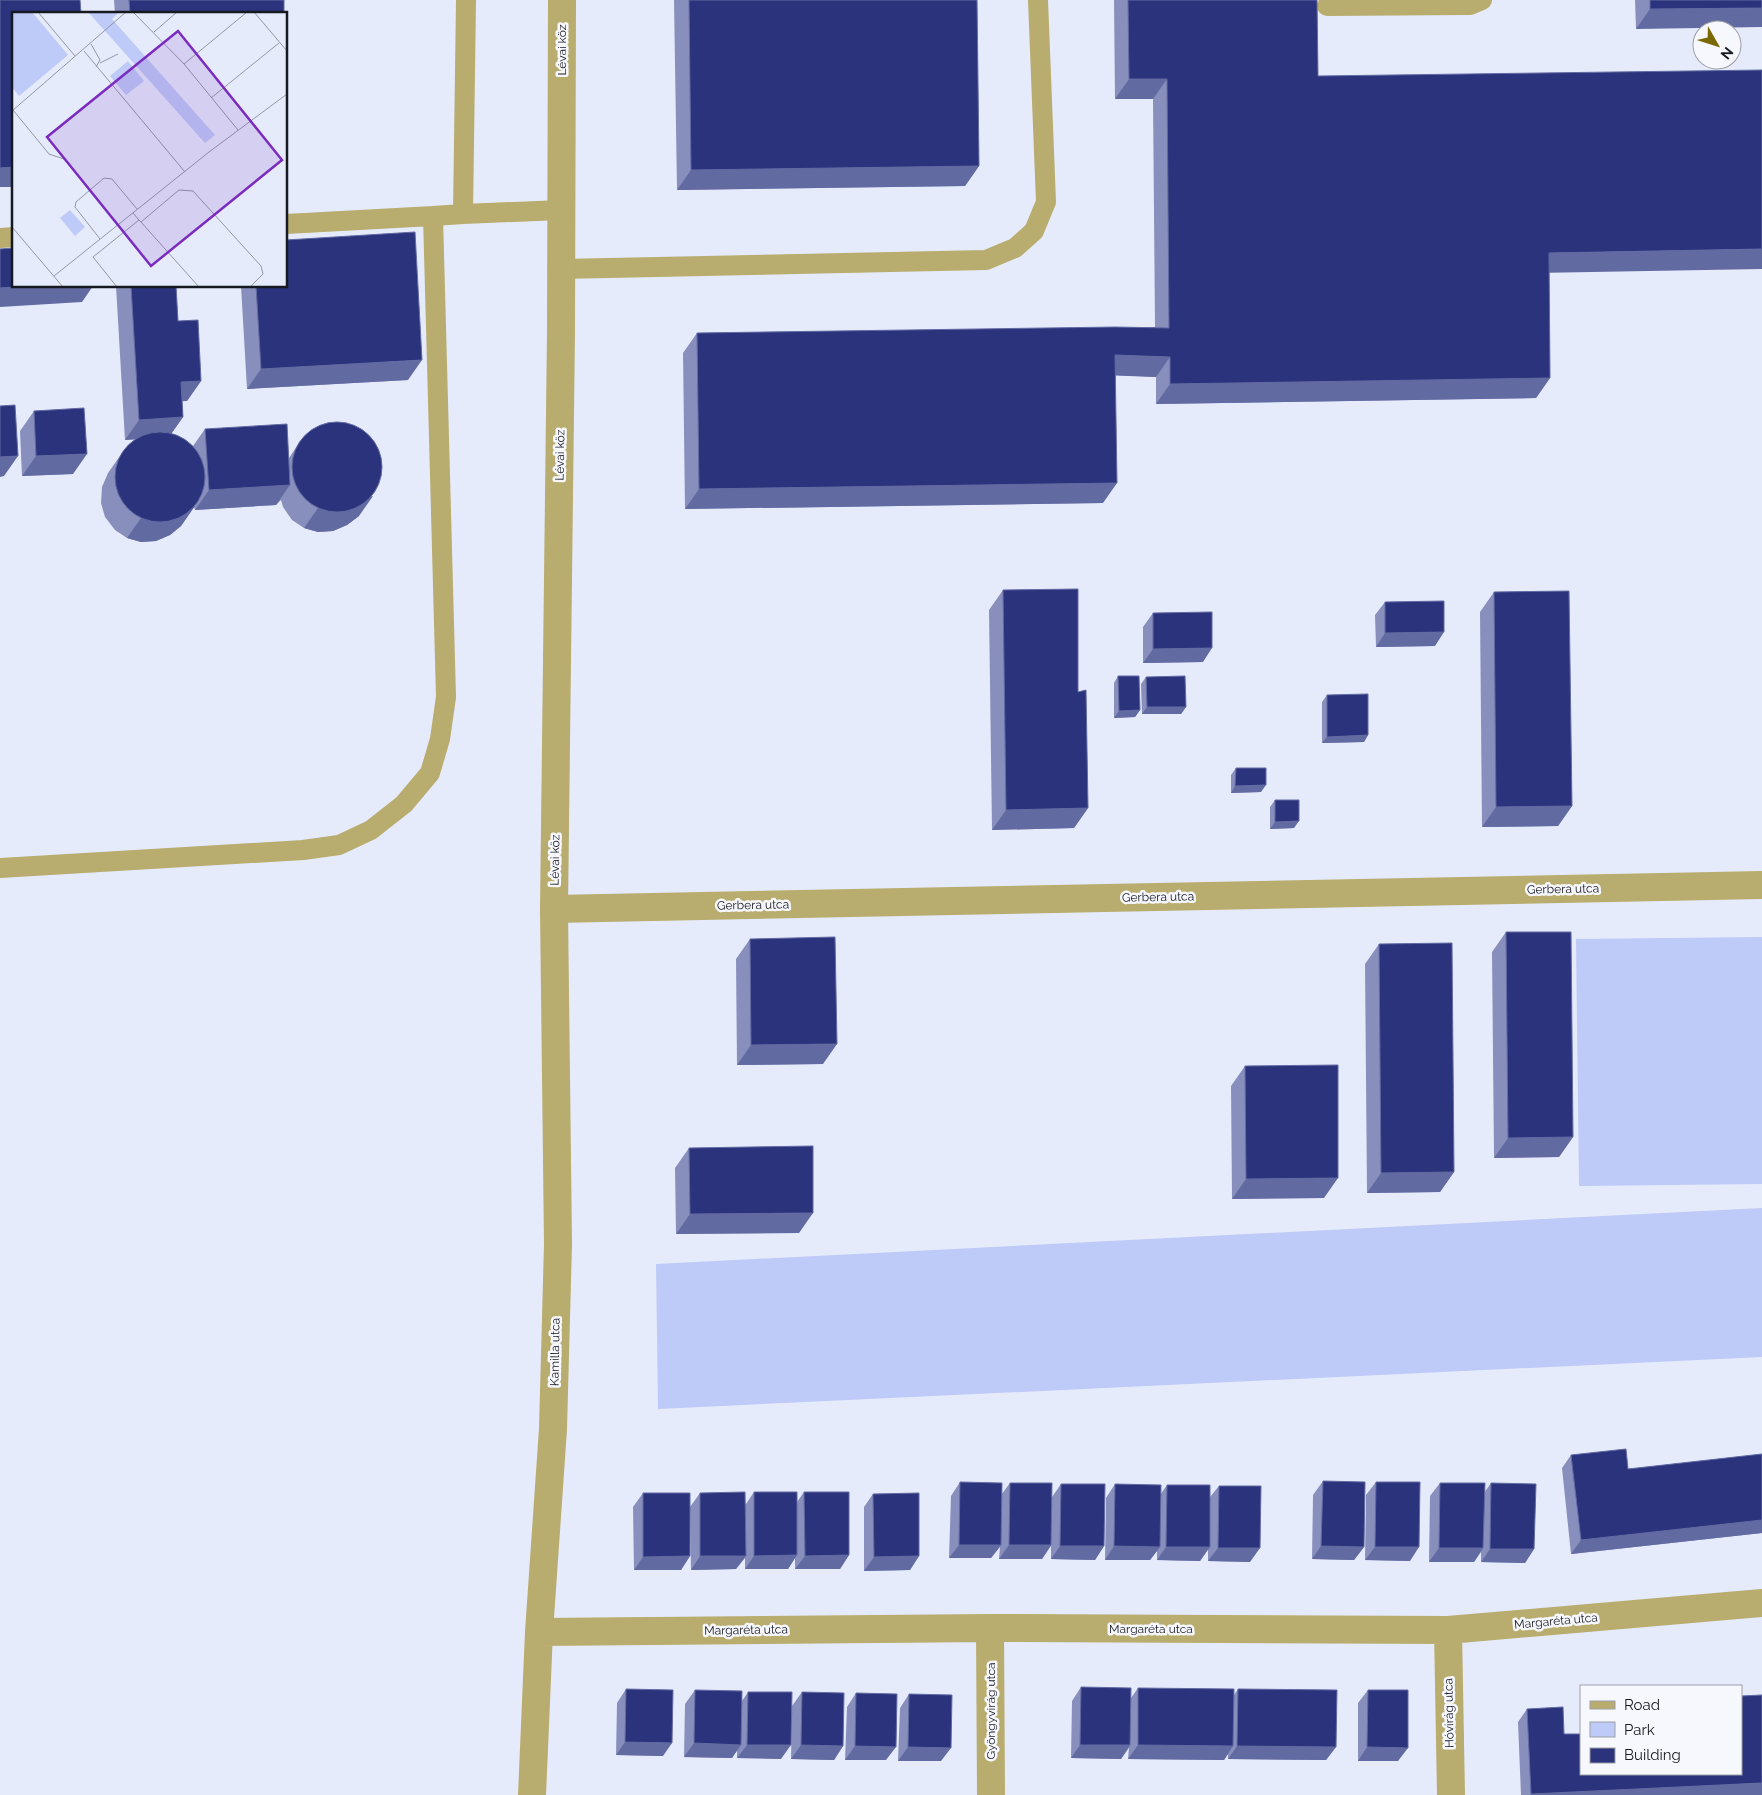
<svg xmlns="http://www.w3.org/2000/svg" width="1762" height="1795" font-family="Raleway,sans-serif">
<rect width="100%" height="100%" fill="#e6ebfc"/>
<!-- green -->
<path fill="#becaf7" d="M1762,937V1184L1579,1186L1576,939Z
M1762,1208V1357L658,1409L656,1264Z"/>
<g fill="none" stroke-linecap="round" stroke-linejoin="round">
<!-- lane -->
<path stroke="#b8ac6e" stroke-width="20" d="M466,0L463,214L561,210
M1327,6L1470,5L1482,0
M286,224L433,216
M0,238L14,237
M561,269L986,260L1015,248L1034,231L1046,202L1038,0
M0,868L303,850L339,845L371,830L404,804L430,773L440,739L446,697L433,216L463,214"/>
<!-- street -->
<path stroke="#b8ac6e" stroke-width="28" d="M554,909L1762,885
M990,1628L991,1795
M1448,1630L1451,1795
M539,1632L990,1628L1448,1630L1762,1603
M532,1795L539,1632L553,1429L558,1244L554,909L561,331L562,0"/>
</g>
<!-- wall -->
<path fill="#888fbc" d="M114,0H284V14H115Z
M674,0H977L979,166L965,186L677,190Z
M1114,0H1317L1318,76L1549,273L1550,378L1536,398L1156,404V377L1116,375L1103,503L685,509L683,353L697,333L1155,327L1153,99H1115Z
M1635,0H1762L1636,29Z
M116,286H176L178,321L201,381L187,401H182L183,417L171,434L193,446L205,429L289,458L299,443L359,516L347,525L333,531L318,532L304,528L292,520L283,507L281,500L276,505L195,510L194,507L181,526L170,535L156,541L141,542L127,538L115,530L105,517L101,503L102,487L108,473L122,453L137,439L125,440Z
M241,286H286L408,380L247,389Z
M34,411L73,474L22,476L20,431Z
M1003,590L1078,692L1088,808L1074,828L992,830L989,610Z
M1494,592L1572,806L1558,826L1482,827L1480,612Z
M1385,602L1435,646L1376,647L1375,615Z
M1153,613L1203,662L1143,663V627Z
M1118,676L1140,710L1135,717L1114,718V683Z
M1146,677L1186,707L1181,714H1142L1141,684Z
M1327,695L1368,735L1364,742L1322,743V702Z
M1236,768L1261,792L1231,793V775Z
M1275,800L1294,828L1270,829V807Z
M1506,932L1573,1137L1559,1157L1494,1158L1492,952Z
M750,939L823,1064L737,1065L736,959Z
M1379,944L1454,1172L1440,1192L1367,1193L1365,964Z
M1245,1066L1324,1198L1232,1199L1231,1086Z
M689,1148L799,1233L676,1234L675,1168Z
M1762,1454V1533L1571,1554L1562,1468L1571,1455L1628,1469Z
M1323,1481L1364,1547L1354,1560L1312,1559L1313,1495Z
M960,1482L1001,1495L1010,1483L1052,1497L1061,1484L1104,1546L1095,1560L1051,1559V1546L1042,1559H999L1000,1547L991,1558H949L951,1496Z
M1376,1482L1410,1561L1365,1560L1366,1495Z
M1440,1483L1484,1493L1491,1483L1534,1549L1525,1563L1481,1562V1552L1474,1562H1429L1430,1496Z
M1115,1484L1160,1495L1167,1485L1210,1497L1219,1486L1250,1562L1208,1561V1549L1200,1561L1157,1560V1551L1150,1560H1105L1106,1498Z
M754,1492L797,1502L804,1492L849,1555L840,1569H795V1558L788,1569H745V1558L736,1569L691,1570L690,1507L700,1493L746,1504Z
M643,1493L690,1556L681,1570H634L633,1507Z
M873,1494L919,1556L910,1570L864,1571V1507Z
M1081,1687L1131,1698L1138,1688L1234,1695L1238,1689L1336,1747L1326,1760L1228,1759V1754L1224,1760L1128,1759L1129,1748L1121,1759L1071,1758L1072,1701Z
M626,1689L663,1756L616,1755L617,1703Z
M695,1690L742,1701L748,1692L781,1759L737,1758V1750L732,1758L684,1757L685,1704Z
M1368,1690L1398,1761H1358V1703Z
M802,1692L843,1746L834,1760L791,1759L792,1706Z
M856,1693L886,1760H845L847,1707Z
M909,1694L941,1761H898L900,1708Z
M1527,1709L1564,1734L1762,1795H1521L1518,1722Z"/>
<!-- shaded-wall -->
<path fill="#626aa2" d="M1762,8V27L1636,29L1650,9Z
M1129,79H1167L1153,99H1115Z
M979,166L965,186L677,190L691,170Z
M14,167V187H0V168Z
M1762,249V269L1535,273L1549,253Z
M29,286H93L82,302L0,307V288Z
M1115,355L1170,357L1156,377L1101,375Z
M422,360L408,380L247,389L261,369Z
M1550,378L1536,398L1156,404L1170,384Z
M201,381L187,401L167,402L181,382Z
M183,417L169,437L125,440L139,420Z
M87,454L73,474L22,476L36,456Z
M18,456L4,476L0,477V457Z
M1117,483L1103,503L685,509L699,489Z
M290,485L276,505L195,510L209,490Z
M373,496L359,516L347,525L333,531L318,532L304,528L318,508Z
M195,506L181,526L170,535L156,541L141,542L127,538L141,518Z
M1444,632L1435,646L1376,647L1385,633Z
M1212,648L1203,662L1143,663L1153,649Z
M1147,707H1186L1181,714H1142Z
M1140,710L1135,717L1114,718L1119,711Z
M1368,735L1364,742L1322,743L1327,737Z
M1266,785L1261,792L1231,793L1235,786Z
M1572,806L1558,826L1482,827L1496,807Z
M1088,808L1074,828L992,830L1006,810Z
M1299,821L1294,828L1270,829L1275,822Z
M837,1044L823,1064L737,1065L751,1045Z
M1573,1137L1559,1157L1494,1158L1508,1138Z
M1454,1172L1440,1192L1367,1193L1381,1173Z
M1338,1178L1324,1198L1232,1199L1246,1179Z
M813,1213L799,1233L676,1234L690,1214Z
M1762,1520V1533L1571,1554L1581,1540Z
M959,1545H1001L991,1558H949Z
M1009,1545H1051L1042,1559H999Z
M1060,1546H1104L1095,1560L1051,1559Z
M1114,1546L1160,1547L1150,1560H1105Z
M1321,1546L1364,1547L1354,1560L1312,1559Z
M1166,1547H1210L1200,1561L1157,1560Z
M1375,1547H1419L1410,1561L1365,1560Z
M1218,1548H1260L1250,1562L1208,1561Z
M1439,1548H1483L1474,1562H1429Z
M1490,1549H1534L1525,1563L1481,1562Z
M797,1555L788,1569H745L754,1556Z
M849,1555L840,1569H795L805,1556Z
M690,1556L681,1570H634L643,1557Z
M700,1556H746L736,1569L691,1570Z
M919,1556L910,1570L864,1571L874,1557Z
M625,1742L672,1743L663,1756L616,1755Z
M694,1743L741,1745L732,1758L684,1757Z
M747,1745H791L781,1759L737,1758Z
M801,1745L843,1746L834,1760L791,1759Z
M1080,1745H1130L1121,1759L1071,1758Z
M1138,1745L1233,1746L1224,1760L1128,1759Z
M855,1746L896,1747L886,1760H845Z
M1237,1746L1336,1747L1326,1760L1228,1759Z
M908,1747L951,1748L941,1761H898Z
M1367,1747L1408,1748L1398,1761H1358Z
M1762,1783V1795H1530L1531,1794Z"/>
<!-- building -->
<path fill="#2a337c" stroke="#626aa2" d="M0,0H80L81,14H14V167L0,168Z
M129,0H284V14H130Z
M689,0H977L979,166L691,170Z
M1128,0H1317L1318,76L1762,70V249L1549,253L1550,378L1170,384V357L1115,355L1117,483L699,489L697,333L1115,327L1169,328L1167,79H1129Z
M1650,0H1762V8L1650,9Z
M286,46L287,67H286Z
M415,232L422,360L261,369L256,286H286V240Z
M14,248V286H29L0,288V249Z
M131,286H176L178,321L198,320L201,381L181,382L183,417L139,420Z
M15,405L18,456L0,457V406Z
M84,408L87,454L36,456L34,411Z
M292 467a45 45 0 1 1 90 0a45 45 0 1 1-90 0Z
M287,424L290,485L209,490L205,429Z
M115 477a45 45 0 1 1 90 0a45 45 0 1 1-90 0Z
M1078,589V692L1086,690L1088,808L1006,810L1003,590Z
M1569,591L1572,806L1496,807L1494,592Z
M1444,601V632L1385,633V602Z
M1212,612V648L1153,649V613Z
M1118,676H1139L1140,710L1119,711Z
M1185,676L1186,707H1147L1146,677Z
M1368,694V735L1327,737V695Z
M1236,768H1266V785L1235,786Z
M1275,800H1299V821L1275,822Z
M1506,932H1571L1573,1137L1508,1138Z
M835,937L837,1044L751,1045L750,939Z
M1452,943L1454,1172L1381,1173L1379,944Z
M1338,1065V1178L1246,1179L1245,1066Z
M813,1146V1213L690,1214L689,1148Z
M1626,1449L1628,1469L1762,1454V1520L1581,1540L1571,1455Z
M1323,1481L1365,1482L1364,1547L1321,1546Z
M960,1482L1002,1483L1001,1545H959Z
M1376,1482H1420L1419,1547H1375Z
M1010,1483H1052L1051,1545H1009Z
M1440,1483H1485L1483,1548H1439Z
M1491,1483L1536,1484L1534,1549H1490Z
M1061,1484H1105L1104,1546H1060Z
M1115,1484L1161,1485L1160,1547L1114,1546Z
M1167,1485H1210V1547H1166Z
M1219,1486H1261L1260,1548H1218Z
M745,1492L746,1556H700V1493Z
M754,1492H797V1555L754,1556Z
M804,1492H849V1555L805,1556Z
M643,1493H690V1556L643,1557Z
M919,1493V1556L874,1557L873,1494Z
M1081,1687L1131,1688L1130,1745H1080Z
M1138,1688L1234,1689L1233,1746L1138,1745Z
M626,1689L673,1690L672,1743L625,1742Z
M1238,1689L1337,1690L1336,1747L1237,1746Z
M695,1690L742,1691L741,1745L694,1743Z
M1368,1690H1408V1748L1367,1747Z
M748,1692H792L791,1745H747Z
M802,1692L844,1693L843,1746L801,1745Z
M856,1693L897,1694L896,1747L855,1746Z
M909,1694L952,1695L951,1748L908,1747Z
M1762,1695V1783L1531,1794L1527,1709L1563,1707L1564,1734H1581V1774H1741V1696Z"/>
<g text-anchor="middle" stroke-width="5" stroke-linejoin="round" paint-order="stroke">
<!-- street labels -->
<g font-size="12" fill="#171921" stroke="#f7f8fd">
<text transform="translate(562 50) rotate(-90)" y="4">Lévai köz</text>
<text transform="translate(560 455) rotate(-89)" y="4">Lévai köz</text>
<text transform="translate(555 860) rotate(-89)" y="4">Lévai köz</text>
<text transform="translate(1563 889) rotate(-1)" y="4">Gerbera utca</text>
<text transform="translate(1158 897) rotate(-1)" y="4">Gerbera utca</text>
<text transform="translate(753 905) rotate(-1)" y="4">Gerbera utca</text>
<text transform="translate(555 1352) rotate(-89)" y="4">Kamilla utca</text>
<text transform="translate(1556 1621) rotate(-5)" y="4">Margaréta utca</text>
<text x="1151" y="1633">Margaréta utca</text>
<text transform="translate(746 1630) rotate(-1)" y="4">Margaréta utca</text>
<text transform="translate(991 1711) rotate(-90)" y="4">Gyöngyvirág utca</text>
<text transform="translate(1449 1713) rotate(-91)" y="4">Hóvirág utca</text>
</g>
</g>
<!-- overview -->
<g transform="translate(12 12)">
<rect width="275" height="275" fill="#e6ebfc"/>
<path d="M0,0H20L56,43L7,84L0,75ZM76,0H107L100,7L203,123L193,131ZM116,49L132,69L114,83L98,64ZM58,198L73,215L63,224L48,206Z" fill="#becaf7"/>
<path fill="none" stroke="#9397a4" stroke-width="1" d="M26,0L63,44M121,0L172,52L226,118M242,0L275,39M142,20L165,0M79,32L88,48L84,55M72,39L173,160M88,51L106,42M172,52L235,0M199,86L267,31M1,98L37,142L52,147L61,157M0,99L114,0M127,208L129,210L167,178L181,179L249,254L251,262L238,275M129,210L187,275M0,215L51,275M88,227L63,195L64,190L92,166L100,167L125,197M42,264L197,140L275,82M105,275L81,245L127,208L121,201"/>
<path fill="#7b2cbf" fill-opacity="0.15" stroke="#7b2cbf" stroke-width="2.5" d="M166,19L270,148L139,254L35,125Z"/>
<rect width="275" height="275" fill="none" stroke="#171921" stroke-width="2.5"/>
</g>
<!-- legend -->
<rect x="1580" y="1685" width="162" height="90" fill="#f7f8fd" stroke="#9d9fa5"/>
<rect x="1590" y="1701" width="25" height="8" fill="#b8ac6e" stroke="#9d9fa5"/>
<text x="1624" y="1710" font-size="15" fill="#171921">Road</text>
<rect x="1590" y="1722" width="25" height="15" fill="#becaf7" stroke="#9d9fa5"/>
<text x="1624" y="1735" font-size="15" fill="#171921">Park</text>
<rect x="1590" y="1748" width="25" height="15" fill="#2a337c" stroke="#9d9fa5"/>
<text x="1624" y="1760" font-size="15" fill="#171921">Building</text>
<!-- north arrow -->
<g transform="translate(1717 45) rotate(129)"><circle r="24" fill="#f7f8fd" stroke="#9d9fa5"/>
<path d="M0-4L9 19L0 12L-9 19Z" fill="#7a6900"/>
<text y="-8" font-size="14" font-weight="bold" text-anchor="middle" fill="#171921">N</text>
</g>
</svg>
